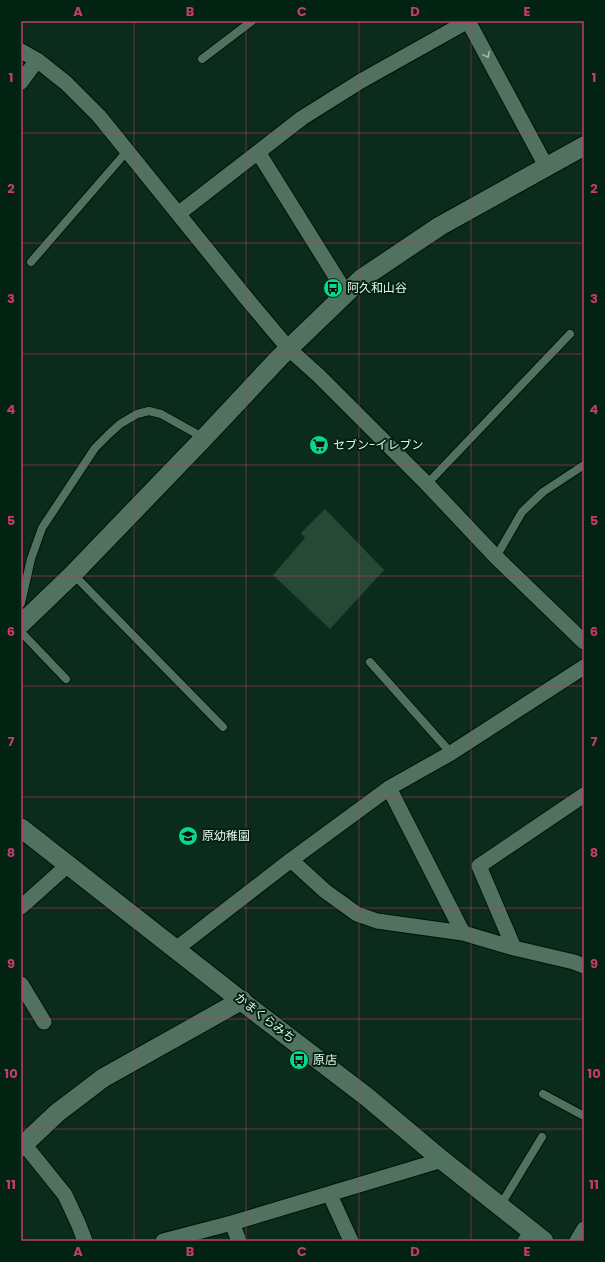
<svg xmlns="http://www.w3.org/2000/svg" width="605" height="1262" font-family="Poppins,'Noto Sans JP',sans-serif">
<rect width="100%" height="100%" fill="#0b2c1c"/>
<!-- green -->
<path fill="#264936" d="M325,509L384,570L330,629L273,575L305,538L301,533Z"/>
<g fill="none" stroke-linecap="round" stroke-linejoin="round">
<defs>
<path id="service" d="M202,59L252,21
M31,262L128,150
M427,484L570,334
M496,557L522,512L543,492L584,465
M73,574L223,727
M21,603L31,559L42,528L95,448L109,434L120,424L137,414L149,411L161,414L204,438
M21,632L66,679
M370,662L451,753
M543,1094L584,1116
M500,1206L542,1137"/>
<path id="minor" d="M21,51L37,60L66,83L99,116L247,299L289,349L319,376L427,484L496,557L584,642
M21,82L37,60
M258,152L346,293
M178,214L302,118L361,81L468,21L546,166
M389,788L463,933
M291,860L325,891L357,914L377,921L463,933L514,948L574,962L584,966
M21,907L68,865
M514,948L479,866L584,795
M176,949L291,860L389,788L451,753L584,667
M21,984L44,1022
M24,1144L65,1195L78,1223L85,1241
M330,1195L351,1241
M232,1223L239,1241
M163,1241L232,1223L442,1160
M525,1241L533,1232
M577,1241L584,1229"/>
<path id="tertiary" d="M21,624L73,574L204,438L280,357L361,279L440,226L584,146
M21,828L257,1013L367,1097L442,1160L544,1241
M21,1147L57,1113L103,1078L242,1000"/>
</defs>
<!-- service casing -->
<use href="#service" stroke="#001308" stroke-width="10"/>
<!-- minor casing -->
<use href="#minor" stroke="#001308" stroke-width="17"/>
<!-- tertiary casing -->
<use href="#tertiary" stroke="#001308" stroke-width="21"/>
<!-- service -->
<use href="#service" stroke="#51725f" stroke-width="8"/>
<!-- minor -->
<use href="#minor" stroke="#51725f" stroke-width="15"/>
<!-- tertiary -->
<use href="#tertiary" stroke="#51725f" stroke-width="19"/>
</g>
<!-- one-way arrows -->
<defs><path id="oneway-chevron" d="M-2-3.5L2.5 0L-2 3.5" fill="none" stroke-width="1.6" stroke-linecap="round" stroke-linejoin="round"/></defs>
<use stroke="#a2bbac" href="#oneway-chevron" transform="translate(487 55) rotate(62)"/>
<!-- grid -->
<path fill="none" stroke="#c73971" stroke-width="1" stroke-opacity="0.55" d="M134,21V1241M246,21V1241M359,21V1241M471,21V1241M21,133H584M21,243H584M21,354H584M21,465H584M21,576H584M21,686H584M21,797H584M21,908H584M21,1019H584M21,1129H584"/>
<!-- icons -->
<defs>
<symbol id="bus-disc" viewBox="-11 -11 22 22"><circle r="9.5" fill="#06d98b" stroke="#022212"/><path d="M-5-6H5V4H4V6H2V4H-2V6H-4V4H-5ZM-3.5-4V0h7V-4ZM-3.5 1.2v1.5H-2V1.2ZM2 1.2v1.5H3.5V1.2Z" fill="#111"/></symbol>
<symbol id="supermarket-disc" viewBox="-11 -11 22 22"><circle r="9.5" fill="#06d98b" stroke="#022212"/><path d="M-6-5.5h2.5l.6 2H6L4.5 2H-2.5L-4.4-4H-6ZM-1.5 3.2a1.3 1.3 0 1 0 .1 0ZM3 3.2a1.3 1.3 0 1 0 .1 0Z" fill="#111"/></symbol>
<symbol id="school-disc" viewBox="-11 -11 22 22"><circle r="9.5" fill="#06d98b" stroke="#022212"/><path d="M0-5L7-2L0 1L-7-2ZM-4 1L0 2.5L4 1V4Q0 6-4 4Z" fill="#111"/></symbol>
</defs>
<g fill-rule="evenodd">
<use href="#bus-disc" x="322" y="277" width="22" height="22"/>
<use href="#supermarket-disc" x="308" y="434" width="22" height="22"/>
<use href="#school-disc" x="177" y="825" width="22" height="22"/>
<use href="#bus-disc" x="288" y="1049" width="22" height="22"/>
</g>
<g text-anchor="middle" stroke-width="4" stroke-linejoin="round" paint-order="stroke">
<!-- poi labels -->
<g font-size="12" fill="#e5f7eb" stroke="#022212" text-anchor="start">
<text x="347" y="292">阿久和山谷</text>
<text x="333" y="449">セブン-イレブン</text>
<text x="202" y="840">原幼稚園</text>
<text x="313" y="1064">原店</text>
</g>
<!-- street labels -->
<g font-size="12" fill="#e5f7eb" stroke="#022212">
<text transform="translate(265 1018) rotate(38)" y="4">かまくらみち</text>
</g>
</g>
<!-- border -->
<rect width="605" height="1262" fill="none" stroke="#022212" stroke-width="44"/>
<rect x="22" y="22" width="561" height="1218" fill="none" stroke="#c73971" stroke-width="1.5"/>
<g font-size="13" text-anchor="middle" font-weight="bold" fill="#c73971">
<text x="78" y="16">A</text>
<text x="190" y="16">B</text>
<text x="302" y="16">C</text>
<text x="415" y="16">D</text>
<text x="527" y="16">E</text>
<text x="11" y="82">1</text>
<text x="594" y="82">1</text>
<text x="11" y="193">2</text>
<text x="594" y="193">2</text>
<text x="11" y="303">3</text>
<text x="594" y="303">3</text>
<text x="11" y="414">4</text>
<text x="594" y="414">4</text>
<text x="11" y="525">5</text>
<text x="594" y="525">5</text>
<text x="11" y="636">6</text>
<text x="594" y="636">6</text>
<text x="11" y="746">7</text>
<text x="594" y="746">7</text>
<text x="11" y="857">8</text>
<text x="594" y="857">8</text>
<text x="11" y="968">9</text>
<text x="594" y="968">9</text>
<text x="11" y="1078">10</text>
<text x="594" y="1078">10</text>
<text x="11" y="1189">11</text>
<text x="594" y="1189">11</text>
<text x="78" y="1256">A</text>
<text x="190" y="1256">B</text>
<text x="302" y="1256">C</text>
<text x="415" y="1256">D</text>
<text x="527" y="1256">E</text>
</g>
</svg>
